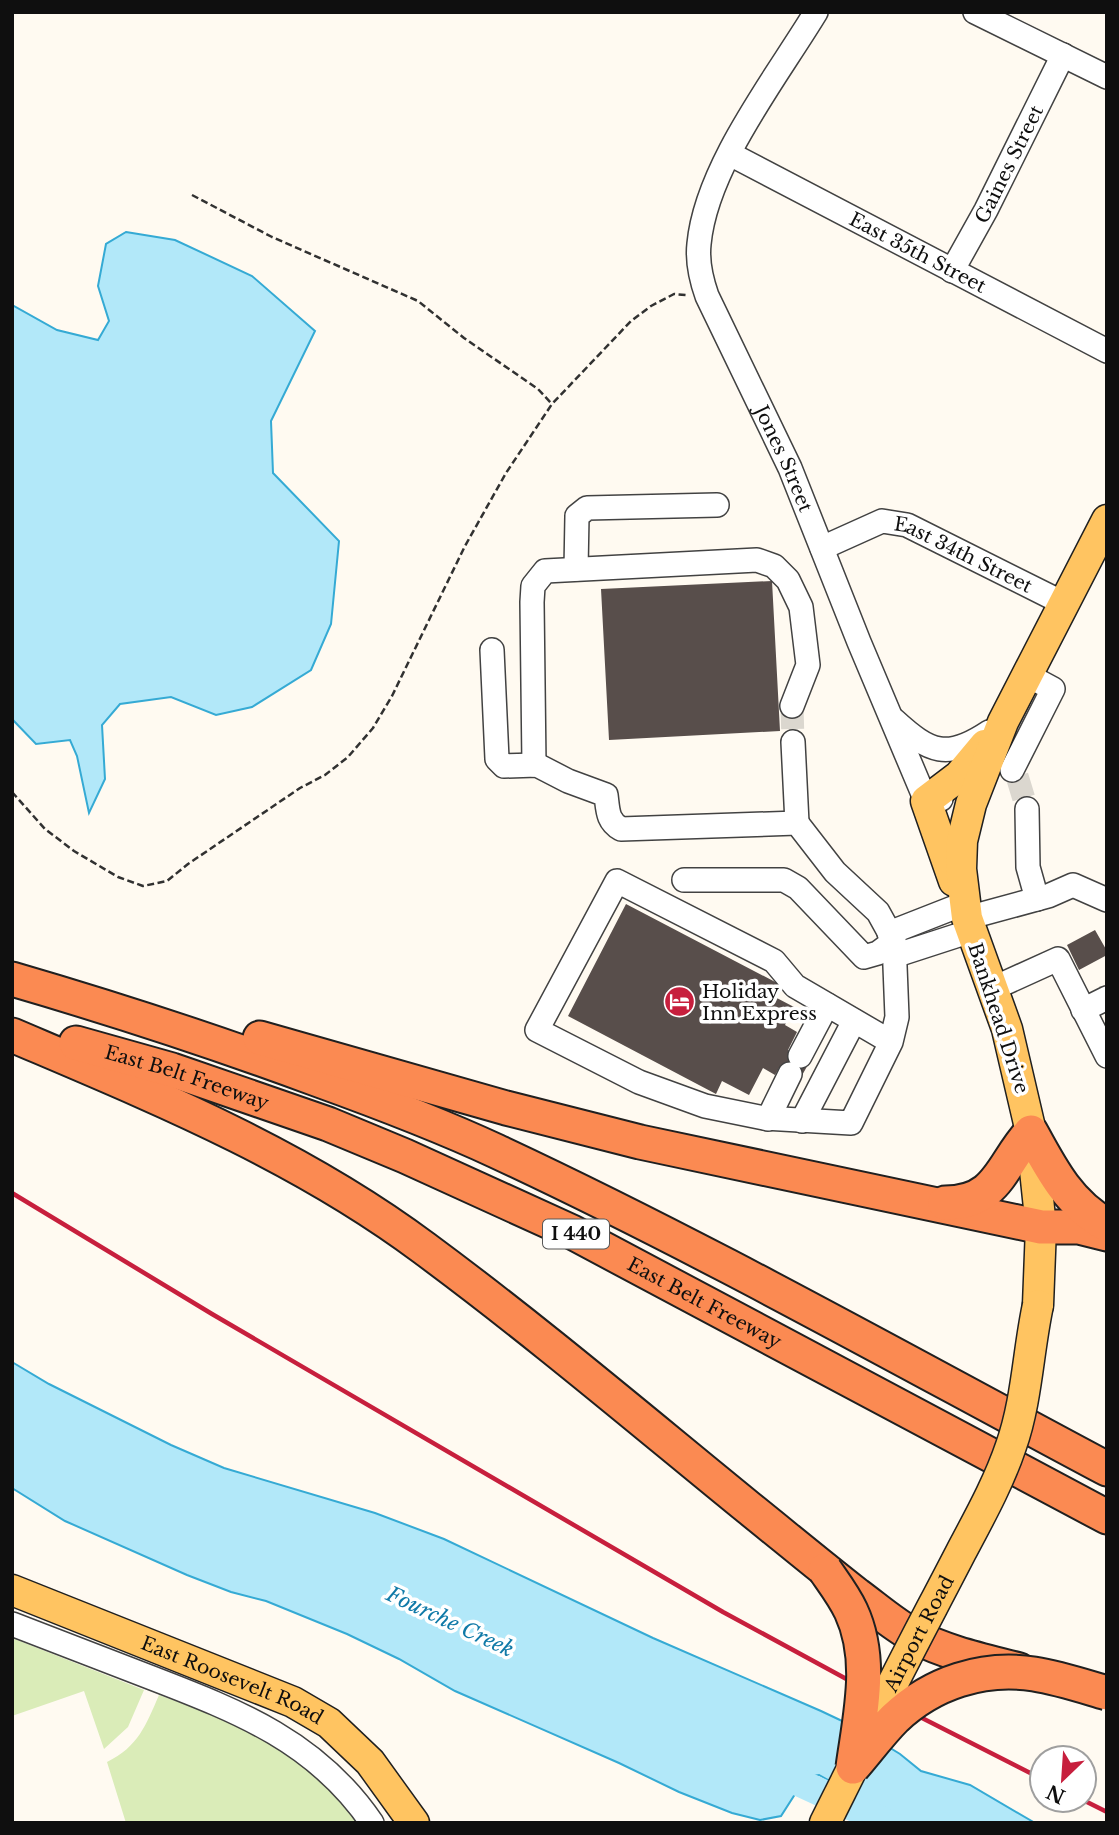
<svg xmlns="http://www.w3.org/2000/svg" width="1119" height="1835" font-family="'Libre Baskerville',serif">
<rect width="100%" height="100%" fill="#fffaf1"/>
<!-- green -->
<path fill="#daecb8" d="M12,1638L144,1690L128,1727L104,1749L84,1691L12,1716Z
M159,1695C218,1717 279,1736 325,1781C338,1793 348,1809 359,1823H126L107,1762C138,1747 146,1725 159,1695Z"/>
<!-- water -->
<path fill="#b2e8f9" stroke="#35aad4" stroke-width="2" d="M126,232L175,240L252,276L315,331L271,421L273,473L339,541L331,624L311,670L252,707L216,715L171,697L120,704L102,725L105,779L89,813L77,756L70,740L36,744L12,719V305L57,330L98,340L109,321L98,286L106,244Z
M12,1362L49,1384L171,1445L224,1468L375,1513L444,1539L653,1638L821,1711L859,1729L900,1754L921,1771L970,1785L1035,1823H868L874,1810L869,1803L819,1775L806,1777L781,1816L760,1820L732,1813L679,1792L619,1763L455,1691L399,1659L347,1634L266,1601L231,1592L187,1575L65,1521L12,1488Z"/>
<g fill="none" stroke-linecap="round" stroke-linejoin="round">
<!-- river -->
<path stroke="#b2e8f9" stroke-width="28" d="M768,1768L887,1823"/>
</g>
<!-- building -->
<path fill="#584e4b" d="M772,581L780,731L609,740L601,589Z
M626,904L779,984L773,996L794,1007L785,1025L797,1032L788,1050L810,1061L800,1079L779,1068L775,1075L763,1068L749,1095L722,1081L716,1094L568,1016Z
M1095,930L1107,951V955L1079,970L1067,945Z"/>
<g fill="none" stroke-linecap="round" stroke-linejoin="round">
<!-- minor-tunnel -->
<path stroke="#dbd7cf" stroke-width="23" stroke-dasharray="23 11" stroke-linecap="butt" d="M792,706L793,742
M1017,776L1027,809"/>
<defs>
<g id="minor">
<path id="s1" d="M816,12C776,78 706,167 699,244C697,262 701,279 707,296L790,468L859,642L926,801L941,799"/>
<path d="M975,12L1107,77"/>
<path id="s2" d="M730,154L1107,351"/>
<path id="s3" d="M952,271L986,210L1063,55"/>
<path id="s4" d="M822,548L882,521L907,525L1063,603"/>
<path d="M576,569L577,516L587,508L717,505"/>
<path d="M492,650L497,759L504,766L537,765L568,781L606,795C608,810 607,821 621,829L797,823L835,872L878,912L894,941L897,1017L891,1042L851,1123L764,1118L705,1106L639,1082L537,1030L617,881L774,961L795,986L891,1042"/>
<path d="M894,720C930,753 947,760 989,732"/>
<path d="M793,742L797,823"/>
<path d="M534,765L532,602L533,586L545,571L757,560L774,566L788,580L801,607L808,665L792,706"/>
<path d="M1012,770L1053,689L1027,675"/>
<path d="M1027,809L1028,867L1037,899"/>
<path d="M684,880H784L798,888L864,957L878,953L894,941"/>
<path d="M967,918L1048,896L1073,885L1107,900"/>
<path d="M889,933L963,904"/>
<path d="M894,956L971,931"/>
<path d="M994,988L1058,959L1107,1056"/>
<path d="M1083,1010L1107,998"/>
<path d="M800,1056L827,1005"/>
<path d="M768,1119L790,1074"/>
<path d="M802,1121L854,1021"/>
<path d="M12,1624C59,1642 106,1660 152,1678C240,1712 317,1742 372,1823"/>
</g>
<g id="major">
<path d="M954,881L926,801L959,776L985,745"/>
<path d="M1038,1305L1041,1227L1031,1132L1007,1029L967,918L961,869L962,841L971,804L1003,722L1107,520"/>
<path id="s5" d="M12,1590L293,1702L329,1723L370,1762L414,1823"/>
<path d="M825,1823L853,1767"/>
</g>
<g id="highway">
<path d="M12,979C115,1009 216,1042 316,1079C377,1101 438,1124 496,1151C704,1248 904,1361 1107,1469"/>
<path d="M12,1035C155,1096 298,1154 424,1248C535,1330 641,1420 749,1508C785,1537 820,1566 857,1595C876,1609 894,1625 916,1637C947,1653 985,1661 1019,1670"/>
<path d="M260,1038L506,1108L640,1142L1041,1227H1079L1107,1234"/>
<path id="s6" d="M76,1043L172,1070L328,1124L405,1156L572,1232L1107,1517"/>
<path d="M945,1203C999,1203 1001,1164 1031,1132C1051,1169 1069,1204 1107,1225"/>
</g>
</defs>
<!-- minor casing -->
<use href="#minor" stroke="#424242" stroke-width="26"/>
<!-- major casing -->
<use href="#major" stroke="#202020" stroke-width="33"/>
<!-- highway casing -->
<use href="#highway" stroke="#202020" stroke-width="37"/>
<!-- path -->
<path stroke="#313131" stroke-width="2.5" stroke-dasharray="7 3.5" stroke-linecap="butt" d="M192,195L272,237L418,301L464,338L538,389L552,404
M12,792L45,829L74,851L118,877L143,886L167,881L188,864L300,788L325,775L348,757L373,728L392,696L465,546L506,473L552,404L631,321L651,306L674,294L686,295"/>
<!-- minor -->
<use href="#minor" stroke="#fff" stroke-width="23"/>
<!-- major -->
<use href="#major" stroke="#ffc461" stroke-width="30"/>
<!-- highway -->
<use href="#highway" stroke="#fb8a52" stroke-width="33"/>
<!-- rail -->
<path stroke="#c71f3d" stroke-width="4.5" d="M12,1193L212,1314L723,1612L863,1688L1042,1779
M1083,1800L1107,1812"/>
<defs>
<g id="major-bridge">
<path id="s7" d="M862,1746C893,1680 928,1616 961,1552C979,1518 999,1482 1011,1446C1027,1401 1028,1351 1038,1305"/>
</g>
<path id="highway-bridge" d="M825,1570C834,1583 844,1596 851,1611C874,1660 860,1716 853,1767
M853,1767C867,1751 880,1733 895,1718C932,1683 983,1666 1034,1674C1059,1678 1083,1686 1107,1693"/>
</defs>
<!-- major-bridge casing -->
<use href="#major-bridge" stroke="#202020" stroke-width="33" stroke-linecap="butt"/>
<!-- highway-bridge casing -->
<use href="#highway-bridge" stroke="#202020" stroke-width="37" stroke-linecap="butt"/>
<!-- major-bridge -->
<use href="#major-bridge" stroke="#ffc461" stroke-width="30"/>
<!-- highway-bridge -->
<use href="#highway-bridge" stroke="#fb8a52" stroke-width="33"/>
</g>
<!-- icons -->
<defs>
<symbol id="hotel-disc" viewBox="-11 -11 22 22"><circle r="9.5" fill="#c71f3d" stroke="#fff"/><path d="M-6-4.5h1.5V1H6V5H4.5V3h-9V5H-6ZM-4 0a1.8 1.8 0 1 1 3.6 0ZM.5 0V-2.5h3Q6-2.5 6 0Z" fill="#fff"/></symbol>
</defs>
<g fill-rule="evenodd">
<use href="#hotel-disc" x="662" y="984" width="35" height="35"/>
</g>
<g text-anchor="middle" stroke-width="7" stroke-linejoin="round" paint-order="stroke">
<!-- shield labels -->
<rect fill="#fff" stroke="#575757" stroke-width="2" x="543" y="1219.5" width="66" height="29" rx="5"/>
<g font-size="18" font-weight="bold" fill="#0f0f0f">
<text x="576" y="1240">I 440</text>
</g>
<!-- street labels -->
<g font-size="19" fill="#0f0f0f" stroke="#fff">
<text dy="7" stroke="none"><textPath href="#s3" startOffset="121">Gaines Street</textPath></text>
<text dy="7" stroke="none"><textPath href="#s2" startOffset="212">East 35th Street</textPath></text>
<text dy="7" stroke="none"><textPath href="#s1" startOffset="495">Jones Street</textPath></text>
<text dy="7" stroke="none"><textPath href="#s4" startOffset="154">East 34th Street</textPath></text>
<text transform="translate(999 1018) rotate(72)" y="7">Bankhead Drive</text>
<text dy="7" stroke="none"><textPath href="#s6" startOffset="116">East Belt Freeway</textPath></text>
<text dy="7" stroke="none"><textPath href="#s6" startOffset="682">East Belt Freeway</textPath></text>
<text dy="7" stroke="none"><textPath href="#s7" startOffset="126">Airport Road</textPath></text>
<text dy="7" stroke="none"><textPath href="#s5" startOffset="238">East Roosevelt Road</textPath></text>
</g>
<!-- poi labels -->
<g font-size="19" fill="#0f0f0f" stroke="#fff" text-anchor="start">
<text x="702" y="998">Holiday<tspan x="702" dy="22">Inn Express</tspan></text>
</g>
<!-- water labels -->
<g font-size="21" font-style="italic" fill="#107aa8" stroke="#fff">
<text transform="translate(450 1622) rotate(25)" y="7">Fourche Creek</text>
</g>
</g>
<!-- border -->
<rect width="1119" height="1835" fill="none" stroke="#0f0f0f" stroke-width="28"/>
<!-- north arrow -->
<g transform="translate(1063 1779) rotate(205)"><circle r="33" fill="#ffffff" stroke="#9f9f9f" stroke-width="2"/>
<path d="M0-5L12 26L0 18L-12 26Z" fill="#c71f3d"/>
<text y="-10" font-size="19" font-weight="bold" text-anchor="middle" fill="#0f0f0f">N</text>
</g>
</svg>
